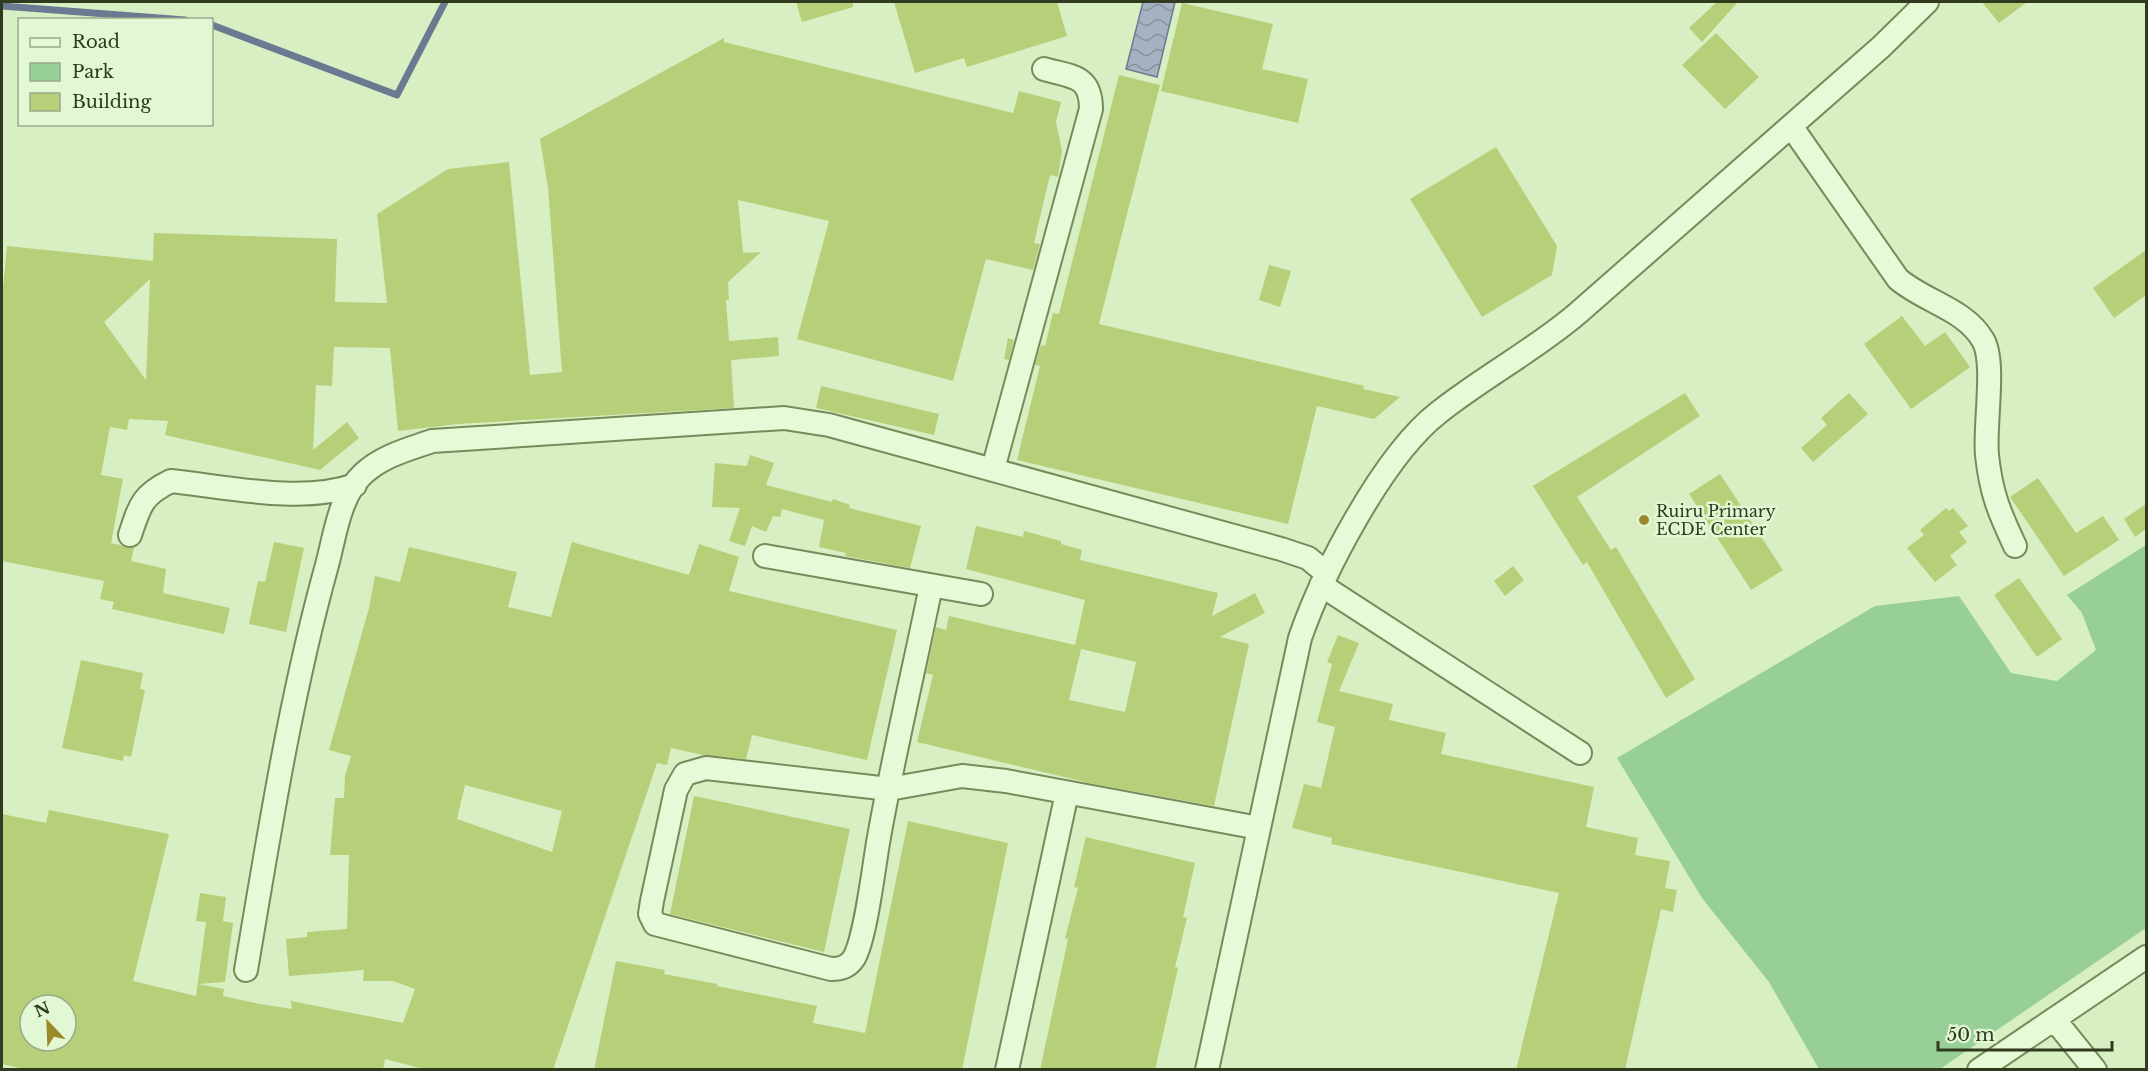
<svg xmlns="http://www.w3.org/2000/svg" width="2148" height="1071" font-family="'Libre Baskerville',serif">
<defs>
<pattern id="water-waves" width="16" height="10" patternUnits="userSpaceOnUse" patternTransform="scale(1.5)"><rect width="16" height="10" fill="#a5b2c2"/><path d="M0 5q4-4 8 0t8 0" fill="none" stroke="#87929d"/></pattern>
</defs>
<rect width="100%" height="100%" fill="#d7efc3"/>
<!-- green -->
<path fill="#98ce97" d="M2146,545V928L1940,1069H1819L1769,982L1702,898L1617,758L1875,606L1959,596L2011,673L2057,681L2096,650L2082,613L2067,595Z"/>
<!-- water -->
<path fill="url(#water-waves)" stroke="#6c7a91" stroke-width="1.5" d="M1143,2H1175L1157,77L1126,69Z"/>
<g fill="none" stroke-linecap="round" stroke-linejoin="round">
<!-- stream -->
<path stroke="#6c7a91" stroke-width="7" d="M2,6L185,20
M212,25L397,95L445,2"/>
</g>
<!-- building -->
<path fill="#b7cf78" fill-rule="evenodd" d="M796,2H853V7L802,22Z
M894,2H1057L1067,36L967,67L964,58L915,73Z
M1717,2H1738L1702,42L1689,28Z
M1982,2H2027L1999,23Z
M1182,3L1273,24L1262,69L1308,79L1298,123L1161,91Z
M1716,33L1759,77L1725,109L1682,65Z
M724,38V42L1013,113L1019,91L1061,102L1056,122L1062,151L1058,177L1050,175L1034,243L1040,244L1033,270L986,259L953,381L797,339L829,221L738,200L743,253L761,252L728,282L729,300H726L729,341L778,337L779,356L731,360L734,408L458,424L398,431L390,348L334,347L332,386L316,385L313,450L347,422L359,438L320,470L165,435L168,421L129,419L127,430L110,427L101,475L123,479L111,543L134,548L131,561L166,569L163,593L230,608L224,634L112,609L114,602L100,599L104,581L2,561V299L7,246L153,261L154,233L337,239L335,302L387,303L377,214L448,169L509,162L530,375L562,372L548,188L540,139ZM150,279L146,380L104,322Z
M1119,75L1160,85L1099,324L1364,386L1363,389L1400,397L1374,419L1317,406L1288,524L1017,460L1040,366L1035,365L1041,345L1045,346L1053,313L1059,314Z
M1496,147L1557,246L1552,275L1482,317L1410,199Z
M2146,250V295L2114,318L2093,288Z
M1269,265L1291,271L1280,307L1259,300Z
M1902,316L1925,346L1945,332L1970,367L1911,409L1864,344Z
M1008,338L1014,340L1009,360L1004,359Z
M821,386L939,414L934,435L816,408Z
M1685,393L1700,416L1577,497L1611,550L1616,547L1695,679L1666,698L1587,562L1583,565L1533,486Z
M1849,393L1868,414L1813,462L1801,448L1827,425L1821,418Z
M750,455L774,463L766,485L832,502L833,499L850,505L849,508L921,526L910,568L845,556L846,553L819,547L824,520L782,509L780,517L773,516L766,532L752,526L745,546L729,541L740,508L712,507L715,463L747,466Z
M1720,474L1783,570L1751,590L1689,494Z
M2038,478L2076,533L2103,516L2119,540L2064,576L2010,497Z
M2146,504V529L2135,537L2124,519Z
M1946,508L1949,511L1953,508L1968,526L1959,532L1967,542L1950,556L1957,565L1935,582L1907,548L1924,535L1920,530Z
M976,526L1023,537L1024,531L1061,541V544L1082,550L1080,560L1218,593L1212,616L1255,593L1265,613L1220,637L1249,644L1214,806L1089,783L917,742L933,675L926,673L936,627L946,630L949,616L1075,645L1085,600L966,569ZM1081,649L1136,662L1125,712L1069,700Z
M274,542L304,548L286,632L249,624L258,581L265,582Z
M572,542L689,575L699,544L739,557L729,591L897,630L867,760L752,735L746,759L703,755L671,748L667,765L657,763L553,1070L424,1069L385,1059L383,1070H28L2,1064V814L46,823L49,810L169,834L133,981L196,996L206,922L196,921L200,893L226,897L223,921L233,923L225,982L198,984L224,989L223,996L260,1004L292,1009L291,1001L403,1023L415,989L393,981H363L364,970L289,976L286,939L307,937V932L347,929L349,855H330L335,798H344L345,776L351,756L329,750L369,608L375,576L400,582L409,547L517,572L508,607L551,617ZM465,785L562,811L552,852L457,819ZM30,1005H66V1041H30Z
M1513,566L1524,580L1505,596L1494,581Z
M2019,578L2062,639L2037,657L1994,595Z
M1338,635L1359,643L1339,691L1393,704L1389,720L1446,733L1441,754L1594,787L1586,827L1638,838L1635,855L1670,861L1665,888L1677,890L1673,912L1661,909L1625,1070H1516L1559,893L1331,844L1332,838L1292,828L1304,784L1321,788L1335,727L1317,722L1332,664L1327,662Z
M81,660L143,673L140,689L145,690L131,757L124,755L123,761L62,748Z
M694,796L850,829L824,952L670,914Z
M908,821L1008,843L962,1070H594L616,961L665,970L664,974L717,984V986L817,1006L813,1023L865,1033Z
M1086,837L1195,863L1183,917L1187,918L1175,967L1178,968L1155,1070H1040L1068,939L1065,938L1078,888L1074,887Z"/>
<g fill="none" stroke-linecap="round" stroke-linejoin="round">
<defs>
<path id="minor" d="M1791,126L1898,279C1925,302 1965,309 1983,340C1996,362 1984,426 1987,455C1991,493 1999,512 2015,546
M993,469L1091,109C1091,75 1072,77 1044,69
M130,535C140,505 142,495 171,481C227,487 302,504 355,485
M765,556L981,594
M1321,585L1580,753
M931,586C914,669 894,753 879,837C874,864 866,937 854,958C848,967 841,969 831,969L655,924L650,914L652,901L676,790L685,774L706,768L889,789L962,776L1006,781L1259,828
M246,970C269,835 290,698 327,565C335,536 339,496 363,474C382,456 409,449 432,441L784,418L829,425L1281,549L1308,558L1326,573
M2054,1019L2095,1070
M1007,1070L1067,793
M1207,1070L1300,638C1323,572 1383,456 1438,413C1483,377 1535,350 1578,313C1679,224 1780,135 1881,47L1927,2
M1979,1070L2146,957"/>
</defs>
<!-- minor casing -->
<use href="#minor" stroke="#778a59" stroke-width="26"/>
<!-- minor -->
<use href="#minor" stroke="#e6fad7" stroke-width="22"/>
</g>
<!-- markers -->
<circle fill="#9b8a27" stroke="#e2f7d3" stroke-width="2" cx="1644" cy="520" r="6"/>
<g text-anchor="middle" stroke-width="5" stroke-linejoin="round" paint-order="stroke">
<!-- poi labels -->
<g font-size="16" fill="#303a1e" stroke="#e2f7d3" text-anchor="start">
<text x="1656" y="517">Ruiru Primary<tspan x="1656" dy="18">ECDE Center</tspan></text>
</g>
</g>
<!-- border -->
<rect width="2148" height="1071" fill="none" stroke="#303a1e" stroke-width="6"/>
<!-- legend -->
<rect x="18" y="18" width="195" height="108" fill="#e2f7d3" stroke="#9bab8b" stroke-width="1.5"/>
<rect x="30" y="38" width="30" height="9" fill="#e6fad7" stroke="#9bab8b" stroke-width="1.5"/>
<text x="72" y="48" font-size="18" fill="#303a1e">Road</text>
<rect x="30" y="63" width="30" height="18" fill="#98ce97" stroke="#9bab8b" stroke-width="1.5"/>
<text x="72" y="78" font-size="18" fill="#303a1e">Park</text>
<rect x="30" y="93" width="30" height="18" fill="#b7cf78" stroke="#9bab8b" stroke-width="1.5"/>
<text x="72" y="108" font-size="18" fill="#303a1e">Building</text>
<!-- north arrow -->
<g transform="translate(48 1023) rotate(337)"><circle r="28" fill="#e2f7d3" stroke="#9bab8b" stroke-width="1.5"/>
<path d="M0-4.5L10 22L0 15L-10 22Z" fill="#9b8a27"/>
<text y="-9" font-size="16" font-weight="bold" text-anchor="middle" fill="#303a1e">N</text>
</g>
<!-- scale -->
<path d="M1938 1041v9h174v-9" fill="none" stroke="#303a1e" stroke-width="3"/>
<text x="1947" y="1041" font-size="18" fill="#303a1e" stroke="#e2f7d3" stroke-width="4.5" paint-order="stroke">50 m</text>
</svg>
